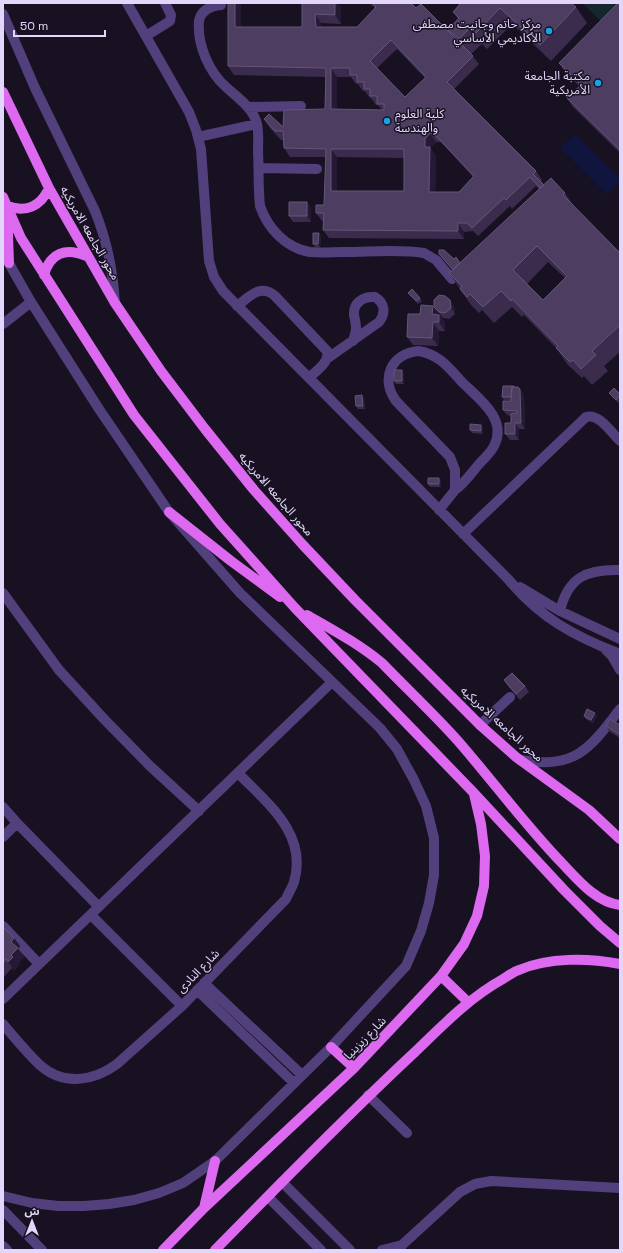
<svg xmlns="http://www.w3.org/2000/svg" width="623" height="1253" font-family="'Space Grotesk','Noto Sans Arabic',sans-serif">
<rect width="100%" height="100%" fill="#181122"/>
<!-- green -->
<path fill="#14272c" d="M582,3H620L608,28Z"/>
<!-- water -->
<path fill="#0f153d" d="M575,134L620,178V181L607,195L560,148Z"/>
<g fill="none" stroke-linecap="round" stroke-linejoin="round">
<!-- minor -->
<path stroke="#51407c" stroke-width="10" d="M127,3L189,112L196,130L201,149L209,261L214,277L223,291L508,579C540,618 574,636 620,654
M221,5C211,6 201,10 199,21C197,45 209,72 226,87C238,98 253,108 257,124C259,133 258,143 258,152C259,170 258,188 260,206C268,229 286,248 310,252C321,253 333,252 344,252C369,252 400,249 424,253L436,260L452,279
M3,14L35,88L95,211C107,241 113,270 115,303
M146,36L170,21L171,15L165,3
M248,107L301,106
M198,137L257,124
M259,168L317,169
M3,253L31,302L99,409L169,512L240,593L380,728L397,749L414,780L426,806L434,838V875L429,903L421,931L406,966L331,1047L215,1161L183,1183L159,1193L134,1200L109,1204L84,1206H58L32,1203L3,1196
M237,306C249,297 261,283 275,296L327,351C330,362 317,370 309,378
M3,324L31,302
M418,351C439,354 449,368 462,382C479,399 508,419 494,446C491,452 485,458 480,463C472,472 465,483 455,490V470L450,457L396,401C380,379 391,354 418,351Z
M328,358L379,322C386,313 385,303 375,297C363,296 353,303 354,315C355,320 356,324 356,328C356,333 354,337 353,341
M439,510L455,490
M463,534L586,417C599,413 611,432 620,441
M520,587L560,611L620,639
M3,593L59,670L104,719L150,766L199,811
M560,611C568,577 587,569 620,570
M606,650L612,656L620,670
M480,725L510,697
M520,760C575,769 589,750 620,709
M3,807L17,823L99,907
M3,837L17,823
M91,915L182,1006
M3,926L39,964
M204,983L302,1075
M197,990L294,1083
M3,999L332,682
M3,1024C15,1038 27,1053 41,1066C64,1086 94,1081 117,1064L182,1006L286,899C288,894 292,888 294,882C308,834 268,804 238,773
M368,1095L407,1133
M282,1182L350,1250
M268,1197L321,1250
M3,1210L42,1250
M3,1246L7,1250
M382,1250L402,1245
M400,1250L402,1245L460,1192L475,1184L491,1181L620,1188"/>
<!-- major -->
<path stroke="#dc69ef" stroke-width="10" d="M3,92L49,188L115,303L161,371L205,429L254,490L303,545L355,600L480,725L516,757L589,810L620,839
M3,197L21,238L134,415L220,524L295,608L473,792L564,890L600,926L620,943
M9,263L7,206C26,213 41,206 49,188
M44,275C50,253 66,247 86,256
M169,512L231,561L280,597
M307,615C333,630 359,644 382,663C407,689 434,714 458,741C492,780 522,821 558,859C575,876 594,902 620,905
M441,976L468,1002
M331,1047L354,1068
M204,1208L215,1161
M163,1250L204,1208L354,1068L441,976L464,944L477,916L484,886L485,856L481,824L474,794
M215,1250C281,1183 346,1116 415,1052C443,1025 469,998 503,979C508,976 513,972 519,970C549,957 588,958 620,964"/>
</g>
<!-- wall -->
<path fill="#3b2c4e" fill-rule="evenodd" d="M241,3V27H302V3L341,7V24L321,23V27H357L375,8L369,3H411L416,8L453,36L448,30L458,19L453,12L461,3L576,7L587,23L551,61L512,24L487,49L482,44L471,54L479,64L454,89L536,171L542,180L541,181L544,185L565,193L576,209L620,253V352L604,366L608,371L592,385L584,376L582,378L567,364L557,349L524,315L522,317L512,307L494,323L482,310L479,313L471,305L449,273L453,270L439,254L460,263L539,189L536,186L512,209L510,206L478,236L473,231L464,232V239L329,238L323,230V221H322L316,213L324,205L326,157H290L284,148L283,140H281L270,128L264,119L283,127L325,109L326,77L234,75L228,66ZM397,49L425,78L405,97L377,68ZM337,77H351L356,84H358L363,91H365L370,98H371L376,105H378L382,110L337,109ZM436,142H441L473,177L459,192H435L436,156L431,149V147ZM337,157L404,158V191H337ZM548,262L565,278L543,300L527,284Z
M620,3V153L573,107L567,98L579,86L565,72L559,63Z
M307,202L311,208V222H293L289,216Z
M319,233L321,236L320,247H315L313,244Z
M408,293L420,298L422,301L418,304Z
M454,306L455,314L449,319L443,318L434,307Z
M439,314L445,323V331H439L438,346L413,345L407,337Z
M404,373V384H396L394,381Z
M514,387L524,395L525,429H519V440H510L505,434L511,423V416L507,415L503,410L511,400H504L502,397Z
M609,393L620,394V400L618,403Z
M362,395L364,398L365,409H358L356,406Z
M483,428V434L472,433L470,430Z
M439,478L441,481V487H430L428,484Z
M504,680L525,686L529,692L520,700L508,686Z
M584,716H597L593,723L586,719Z
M620,725V738L610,732L606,726Z
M3,927L14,938L20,946L18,949L24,957L18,964L19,965L14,970L12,968L3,978Z"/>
<!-- shaded-wall -->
<path fill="#251935" d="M235,3H241V36L235,27Z
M335,3H338L341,7V24L335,15Z
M315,14L321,23L322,36L316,27Z
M331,68L337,77V118L331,109Z
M430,133L436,142L431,147V149L436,156L435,200L429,192L425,147V139Z
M331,149L337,157V199L331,191Z
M307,202L311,208V222L307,216Z
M458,223L464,232V239L458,231Z
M319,233L321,236L320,247L318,244Z
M450,300L454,306L455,314L451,308Z
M433,306L439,314L438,323L432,314Z
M439,315L445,323V331L439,322Z
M433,322L439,331L438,346L432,338Z
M402,370L404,373V384L402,381Z
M520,389L524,395L525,429L521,423Z
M362,395L364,398L365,409L363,406Z
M515,423L519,429V440L515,434Z
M481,425L483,428V434L481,431Z
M439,478L441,481V487L439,484Z
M595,713L597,716L593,723L591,720Z
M14,938L20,946L18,949L24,957L18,964L19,965L14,970L8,962L11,942Z"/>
<!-- building -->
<path fill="#4d3e61" stroke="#645679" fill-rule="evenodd" d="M228,3H235V27H302V3H335V15L315,14L316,27H357L376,7L372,3H411L416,8L421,4L473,56L447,82L536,171L533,174L544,185L540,188L530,177L506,200L504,198L472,228L467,223H458V231L323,230L324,213H316V205H324L326,149L284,148L283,131H275L264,119L269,114L283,127L284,110L325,109L326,68L228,66ZM391,40L426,77L405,97L370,61ZM331,68H350V75H357V82H364V89H370V96H377V104H384V110L331,109ZM430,133L434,134L474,176L459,192H429L430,147H425V139ZM331,149H404V191H331Z
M461,3H571L576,7L540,45L500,8L476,33L470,28L459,39L448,30L459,18L453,12Z
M618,3H620V150L567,98L581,85L559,63Z
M551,178L565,193L563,195L620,253V325L592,351L596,355L581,369L573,360L570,362L556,348L558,346L512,299L511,301L501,291L483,307L470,294L467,297L460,289L462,286L449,273ZM537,246L567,276L543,300L513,270Z
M289,202H307V216H289Z
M313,233H319L318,244H313Z
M439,250H444L454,259L456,257L460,263L453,270L439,254Z
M412,289L420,298L416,301L408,293Z
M439,295L445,296L450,300L451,308L445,313L439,312L434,307V300Z
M421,305L433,306L432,314L439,315V322H433L432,338L407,337L408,314H420Z
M394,370H402V381H394Z
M503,386H514V387H512L511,397H502Z
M512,387H518L520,389L521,423H515V434H505V423H511V414L517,413V411L503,410V401H511Z
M614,388L620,394V395L616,400L609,393Z
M362,395L363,406H356L355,396Z
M470,424L481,425V431L470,430Z
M428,478H439V484H428Z
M512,673L525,686L516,694L504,680Z
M587,709L595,713L591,720L584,716Z
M610,719L620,725V735L606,726Z
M3,927L14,938L11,942L18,948L11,955L13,957L8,962L6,959L3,963Z"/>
<!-- markers -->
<g fill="#18a1e5" stroke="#181122" stroke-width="1.5">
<circle cx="549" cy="31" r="4"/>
<circle cx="598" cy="83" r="4"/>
<circle cx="387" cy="121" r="4"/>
</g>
<g text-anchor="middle" stroke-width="3" stroke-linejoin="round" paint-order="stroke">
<!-- poi labels -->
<g font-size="12" fill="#e3d6fb" stroke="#181122" text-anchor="end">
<text x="541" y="28">مركز حاتم وجانيت مصطفى<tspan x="541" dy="14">الأكاديمي الأساسي</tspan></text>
<text x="590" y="80">مكتبة الجامعة<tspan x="590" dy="14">الأمريكية</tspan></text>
<text x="395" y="118" text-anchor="start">كلية العلوم<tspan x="395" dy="14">والهندسة</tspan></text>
</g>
<!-- street labels -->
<g font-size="12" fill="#e3d6fb" stroke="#181122">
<text transform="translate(90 233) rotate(60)" y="4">محور الجامعه الامريكيه</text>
<text transform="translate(276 494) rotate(49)" y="4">محور الجامعه الامريكيه</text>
<text transform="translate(502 724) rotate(42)" y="4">محور الجامعه الامريكيه</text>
<text transform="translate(198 971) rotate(-46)" y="4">شارع النادى</text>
<text transform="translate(365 1038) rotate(-46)" y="4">شارع زيزينيا</text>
</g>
</g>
<!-- border -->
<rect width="623" height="1253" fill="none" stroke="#e3d6fb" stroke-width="8"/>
<!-- north arrow -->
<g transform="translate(32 1221)" stroke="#181122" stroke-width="3" paint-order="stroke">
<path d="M0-3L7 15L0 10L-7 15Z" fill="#e3d6fb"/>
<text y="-6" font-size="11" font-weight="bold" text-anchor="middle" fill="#e3d6fb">ش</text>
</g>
<!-- scale -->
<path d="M14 30v6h91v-6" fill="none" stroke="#e3d6fb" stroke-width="2"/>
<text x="20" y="30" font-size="12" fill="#e3d6fb" stroke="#181122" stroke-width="3" paint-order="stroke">50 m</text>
</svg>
